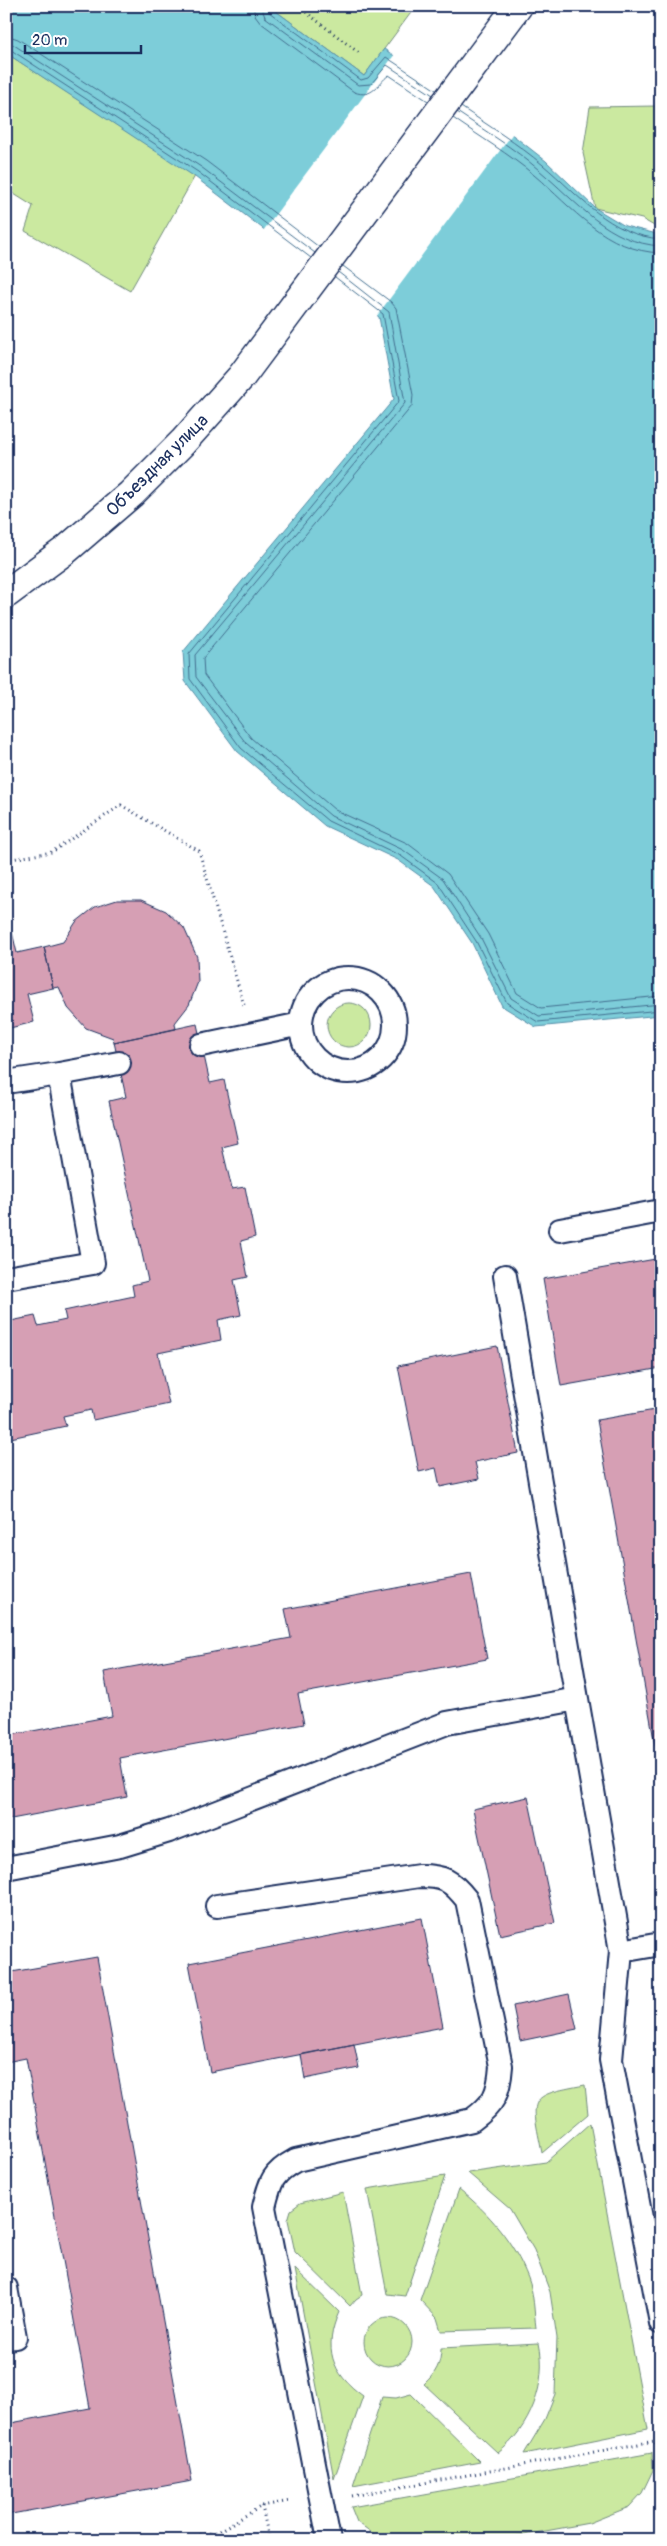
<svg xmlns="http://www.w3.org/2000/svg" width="667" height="2546" font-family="Pangolin,sans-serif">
<rect width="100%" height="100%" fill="#fff"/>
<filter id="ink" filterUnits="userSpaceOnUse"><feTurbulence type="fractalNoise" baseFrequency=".02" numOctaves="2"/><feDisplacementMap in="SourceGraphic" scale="10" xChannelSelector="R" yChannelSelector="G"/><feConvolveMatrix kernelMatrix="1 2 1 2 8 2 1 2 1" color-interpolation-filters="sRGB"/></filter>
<g filter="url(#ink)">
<!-- green -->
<path fill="#cbe9a0" stroke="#738c7f" d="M269,6H416L364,76Z
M6,53L195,176L130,291L25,231L33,206L6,189Z
M661,102V230L642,219L595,208L583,153L590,107L657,106Z
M327 1025a22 22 0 1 1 44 0a22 22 0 1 1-44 0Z
M6,1177L13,1217L6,1219Z
M585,2085L588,2114L542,2153C531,2097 526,2096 585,2085Z
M590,2123L648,2429L524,2454L545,2419L555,2394L557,2338L550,2292L534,2250L510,2209L468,2173L546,2162Z
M445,2176L405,2296L387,2294L367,2189Z
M459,2189C489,2213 514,2242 528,2278C534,2293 534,2312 536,2328L441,2331L437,2318L420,2300Z
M343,2192L362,2295L356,2299L350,2306L295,2252L288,2220L291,2210L300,2203Z
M295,2269L339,2312C323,2348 331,2373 363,2396L334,2479Z
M364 2342a24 24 0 1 1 48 0a24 24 0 1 1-48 0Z
M539,2343C548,2383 530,2429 498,2453L424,2384C436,2373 441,2364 441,2348Z
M411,2394L480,2462L353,2486L382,2397L396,2398Z
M652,2453L653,2470L642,2493L629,2507L589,2523L497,2540H382L357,2522L351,2507Z"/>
<!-- water -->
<path fill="#7dcdd9" stroke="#568ea8" d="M6,6H269L364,76L384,49L514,136L546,161L595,208L625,226L661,235V1015L536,1027L502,1006L472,943L434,886L398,860L325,826L237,751L185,681L183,652L394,399L379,317L195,177L6,53Z"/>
<!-- pier -->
<path fill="#fff" d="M395,54L513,133L376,317L263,231Z"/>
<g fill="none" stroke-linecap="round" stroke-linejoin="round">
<!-- shore -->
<path stroke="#426e8f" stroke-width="1" d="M253,6L255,15L261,23L354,92C373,99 377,84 389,75L428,101
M261,6L265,17L358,85L371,84L387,65L433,95
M267,6L269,12L361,80L368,78L386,57L436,90
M6,35L18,39L206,161L319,247
M6,43L14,45L201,167L315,253
M6,49L11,50L198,172L311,258
M461,107C489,126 518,144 543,165C580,196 609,235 661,239
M457,112C485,131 514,148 539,170C577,202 608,243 661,246
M453,118C480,137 509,154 534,175C573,208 605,251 661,253
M343,266L391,302L396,308L413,395L412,406L203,658L204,675L251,738L335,810L407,843L448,874L488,934L517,993L541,1008L661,996
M338,272L389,312L405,403L195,655L196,677L246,743L331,816L403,850L443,879L481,938L511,998L539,1016L661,1004
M335,277L383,314L399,401L189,654L190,679L241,748L328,821L401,856L438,883L476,941L507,1003L538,1022L661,1010"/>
</g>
<!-- building -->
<path fill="#d69fb4" stroke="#1b2f5e" d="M117,900H141L166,911L184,928L197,957L198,982L189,1005L175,1023L176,1029L114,1042L113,1038L86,1028L68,1008L59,987L53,988L44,947L63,942L76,922L95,907Z
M12,932L17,953L44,947L53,988L27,994L34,1022L6,1029V934Z
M197,1024L210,1083L224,1080L238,1143L222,1147L232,1189L245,1187L255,1237L241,1241L248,1277L234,1280L241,1315L218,1320L221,1340L158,1353L169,1404L93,1420L91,1410L63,1416L66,1426L6,1439V1322L35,1316L38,1326L66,1320L64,1311L134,1296L132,1285L148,1281L109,1101L126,1097L114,1042Z
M661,1258V1368L561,1386L543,1279Z
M497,1346L518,1453L475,1462L479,1479L440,1487L436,1468L419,1472L398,1366Z
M661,1409V1779L597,1420Z
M471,1574L487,1659L298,1694L304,1724L120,1758L127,1797L6,1820V1736L112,1716L104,1672L291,1638L285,1609Z
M528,1797L555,1923L500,1935L473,1809Z
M422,1918L443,2027L210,2072L189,1963Z
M97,1957L192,2481L6,2515V2424L90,2408L26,2058L6,2062V1973Z
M569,1994L577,2029L520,2041L513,2006Z
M354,2044L359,2068L305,2079L301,2055Z"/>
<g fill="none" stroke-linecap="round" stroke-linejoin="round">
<defs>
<path id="lane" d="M301 1025a47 47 0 1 1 94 0a47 47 0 1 1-94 0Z
M201,1045L301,1024
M59,1074L119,1063
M6,1082L59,1074L93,1263L6,1278
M560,1230L661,1211
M505,1276L577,1699
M6,1868L120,1846L169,1831L447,1723L577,1699L621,1951L611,2060L661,2323
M217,1906L419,1876C444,1876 451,1880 467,1900L501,2066C499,2094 494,2104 472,2120L296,2160C272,2173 270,2182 264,2207L329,2540
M621,1951L661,1944
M6,2288L15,2337L6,2338"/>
<path id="secondary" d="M6,594L67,549L131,494L183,442L241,377L518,6"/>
</defs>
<!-- lane casing -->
<use href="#lane" stroke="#1b2f5e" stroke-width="26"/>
<!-- secondary casing -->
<use href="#secondary" stroke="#1b2f5e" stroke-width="31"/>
<!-- path -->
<path stroke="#1b2f5e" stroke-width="3" stroke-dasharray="1 4" stroke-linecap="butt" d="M298,6L359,53
M6,860L52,852L121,805L199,851L244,1005
M352,2496L655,2441L661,2473
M262,2506L269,2540
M170,2540L217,2532L262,2506L290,2501"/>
<!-- lane -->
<use href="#lane" stroke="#fff" stroke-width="22"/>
<!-- secondary -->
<use href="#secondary" stroke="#fff" stroke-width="28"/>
</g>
</g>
<g text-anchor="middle" stroke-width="4" stroke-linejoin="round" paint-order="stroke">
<!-- street labels -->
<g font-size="18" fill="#1b2f5e" stroke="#fff">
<text transform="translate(157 465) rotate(-45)" y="6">Объездная улица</text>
</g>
</g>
<!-- margin -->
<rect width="667" height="2546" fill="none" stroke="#fff" stroke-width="25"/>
<rect x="12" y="12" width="642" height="2521" fill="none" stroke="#1b2f5e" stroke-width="2" filter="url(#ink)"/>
<!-- scale -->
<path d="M25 45v8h116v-8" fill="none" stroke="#1b2f5e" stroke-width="2.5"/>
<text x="32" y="45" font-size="15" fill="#1b2f5e" stroke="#ffffff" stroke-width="4" paint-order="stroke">20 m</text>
</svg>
